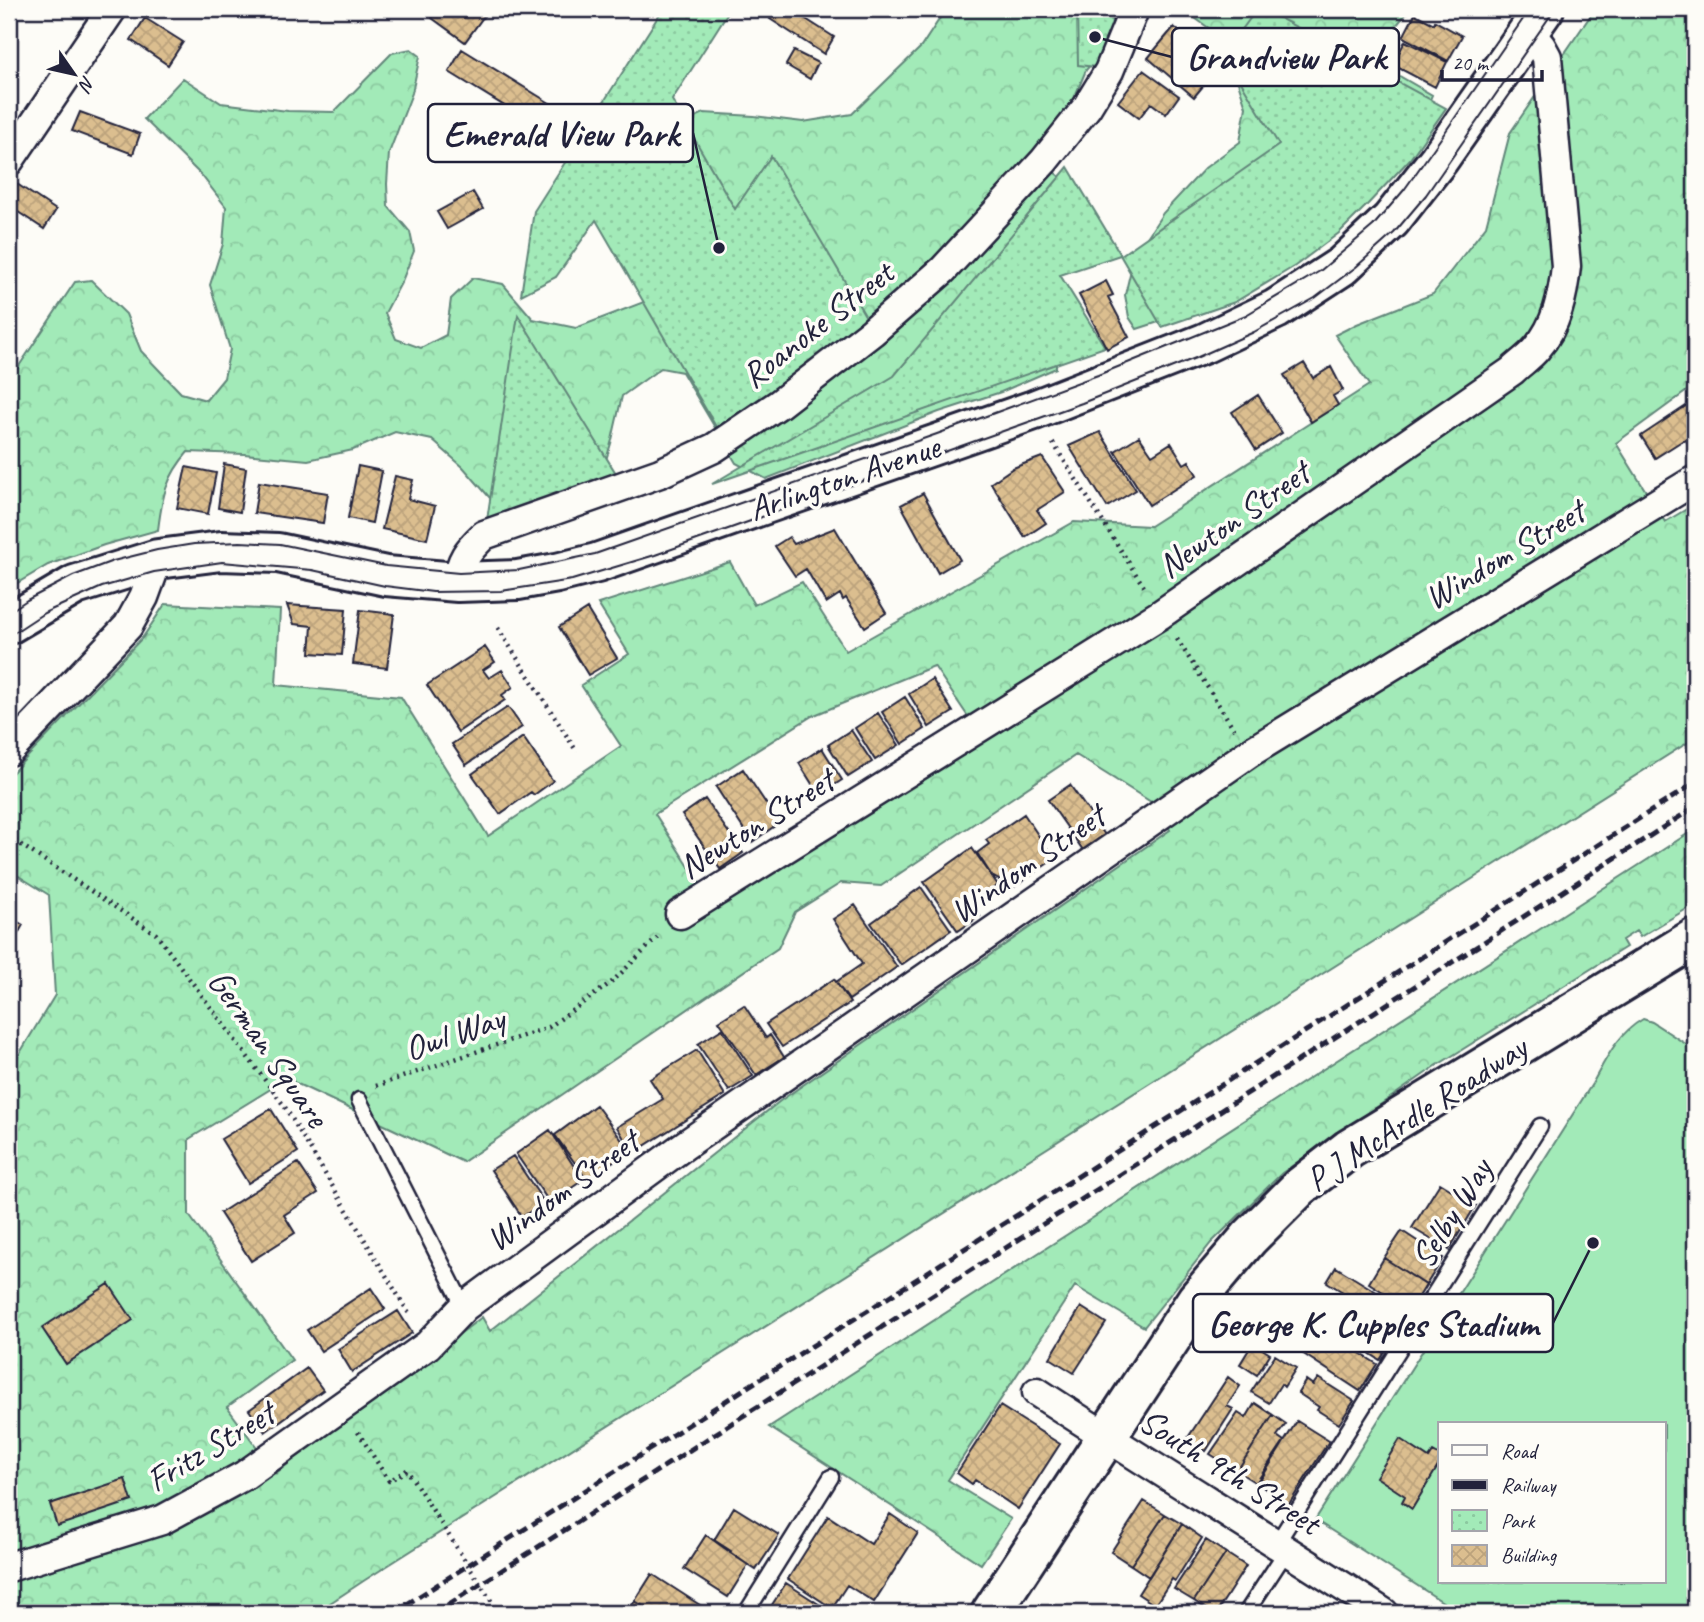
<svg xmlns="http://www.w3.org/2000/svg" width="1704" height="1622" font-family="Caveat,sans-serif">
<defs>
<pattern id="forest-crowns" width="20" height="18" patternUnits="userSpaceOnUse" patternTransform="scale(1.75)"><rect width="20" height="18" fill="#a2eab8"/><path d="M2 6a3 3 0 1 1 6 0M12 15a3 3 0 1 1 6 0" fill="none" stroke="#8bc89f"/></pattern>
<pattern id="park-dots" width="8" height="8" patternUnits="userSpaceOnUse" patternTransform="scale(1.75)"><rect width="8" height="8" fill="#a2eab8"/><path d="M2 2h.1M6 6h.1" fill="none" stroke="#8bc89f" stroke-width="1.8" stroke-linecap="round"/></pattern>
<pattern id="building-cross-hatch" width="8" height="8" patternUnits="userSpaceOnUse" patternTransform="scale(1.75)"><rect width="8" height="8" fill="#dbbe8f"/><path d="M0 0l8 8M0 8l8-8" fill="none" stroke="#bca37c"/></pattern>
</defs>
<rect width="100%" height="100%" fill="#fdfcf7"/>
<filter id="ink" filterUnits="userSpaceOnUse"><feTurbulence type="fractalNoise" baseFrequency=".0143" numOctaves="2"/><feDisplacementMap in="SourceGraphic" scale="14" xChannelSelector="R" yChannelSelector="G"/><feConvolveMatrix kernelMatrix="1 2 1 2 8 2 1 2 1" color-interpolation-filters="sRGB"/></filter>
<g filter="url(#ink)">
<!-- forest -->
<path fill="url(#forest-crowns)" stroke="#62867a" stroke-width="2" fill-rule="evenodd" d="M946,9H1125L1119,32L1086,70L1073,101L1057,132L1041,150L1054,172L1069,184L1045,293L1056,350V368L1001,392L939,412L766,479L736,463L682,372L661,368L622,396L612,440L600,480L504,514L463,467L432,440L395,432L353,450L308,460L244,454L188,452C166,477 162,497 158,530L104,545L48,565L9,588V381L75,282L91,280L126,314L141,351L181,393L206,400L224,378L230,349L210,285L223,244L226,207L202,176L144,119L183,78L221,103L288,111L334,112L392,53L411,49L420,56L412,93L389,153L387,184L388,206L410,232L414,251L402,281L385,313L396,339L421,348L446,335L451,299L473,278L503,284L533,319L576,328L644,302L679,247L671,128L704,113L754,116L803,122L852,114L921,47Z
M1158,9H1410L1391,32L1384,67L1432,95L1415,134L1230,299L1137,329L1129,317L1125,295L1134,257L1163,213L1205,168L1240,142L1246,107L1224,39L1192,16Z
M1595,9H1695V385L1616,443L1665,522L1695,504V738L365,1580L315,1613H9V1071L55,995L49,895L9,870V776L143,637L165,604L280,610L276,685L401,697L488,836L621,746L581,685L629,654L598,604L730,562L754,605L802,582L846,651L1074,522L1150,526L1369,385L1335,335L1357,324L1433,294L1486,226L1510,133ZM934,666L983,739L715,907L655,814L812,716ZM1076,755L1151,802L1170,830L780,1101L490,1331L482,1317L276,1473L227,1407L292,1360L189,1215V1139L287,1079L463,1162L778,948L795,912L841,883L881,886Z
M1695,829V904L1640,937L1636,931L1622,940L1626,947L1436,1066L1282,1173L1211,1243L1144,1327L1075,1286L948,1480L1011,1519L981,1564L769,1427Z"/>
<!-- park -->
<path fill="url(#park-dots)" stroke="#62867a" stroke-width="2" d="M663,9H730L672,100L735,209L771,156L870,324L719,432L596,220L556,277L521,295L534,211Z
M1077,9H1111L1114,69L1078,65Z
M1257,9H1263L1446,108L1410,159L1367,205L1339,233L1295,266L1235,302L1162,327L1120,255L1060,275L1105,347L712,484L894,376L1068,167L1121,255L1279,145L1224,54Z
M518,315L622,483L487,520Z"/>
<!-- garden -->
<path fill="#a2eab8" stroke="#62867a" stroke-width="2" fill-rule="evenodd" d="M1643,1019L1652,1022L1695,1050V1613H1460L1315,1520L1592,1084C1606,1059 1617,1034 1643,1019ZM1440,1424H1664V1582H1440Z"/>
<!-- building -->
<path fill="url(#building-cross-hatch)" stroke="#22223b" stroke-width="2" d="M439,9H479L486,13L465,42L432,18Z
M776,9H790L834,37L824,54L770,19Z
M1415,14L1434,24L1435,21L1462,36L1448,61L1403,37Z
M145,18L183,42L168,65L131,40Z
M1174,27L1206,53L1194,68L1208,80L1194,97L1148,58Z
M1405,41L1447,62L1435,87L1393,65Z
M462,49L579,121L565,143L449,72Z
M794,51L818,63L810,79L786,65Z
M1143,70L1179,96L1166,114L1151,103L1139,118L1118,102Z
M80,112L140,134L133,154L72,131Z
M14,182L56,210L44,229L9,206V190Z
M473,192L483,209L447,229L437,212Z
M1106,281L1113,295L1108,297L1129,337L1107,349L1079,295Z
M1304,363L1313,378L1331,367L1343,390L1333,396L1338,405L1311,422L1284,375Z
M1258,395L1282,433L1256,450L1232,412Z
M1695,400V454L1685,439L1655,458L1641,436Z
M1100,432L1136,490L1107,507L1069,446Z
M1139,436L1152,455L1171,443L1184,464L1189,461L1197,475L1149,505L1115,451Z
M1042,457L1065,492L1037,510L1046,523L1025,537L991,483L1013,468Z
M224,464L246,468L240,512L218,508Z
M358,466L382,471L372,523L348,518Z
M186,467L216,473L208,514L177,508Z
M395,476L413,480L408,499L435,506L427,539L382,529Z
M259,482L328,493L323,523L254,513Z
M923,493L960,560L938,573L901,505Z
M835,528L886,613L865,627L846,598L843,600L840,594L826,603L806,569L795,576L775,546L789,537L794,544Z
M287,605L346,609L342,655L310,653L312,626L294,624Z
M587,609L617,658L588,675L559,627Z
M360,610L394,614L387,668L353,664Z
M485,647L495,662L483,670L489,678L502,670L513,687L502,695L505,700L458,732L427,685Z
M932,679L953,712L929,727L909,694Z
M905,697L925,729L902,744L882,712Z
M508,707L522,727L466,765L452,744Z
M878,713L899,745L875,760L855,728Z
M851,730L872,762L848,777L828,745Z
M523,737L553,781L534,795L531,792L500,814L472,774Z
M822,748L842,780L819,795L799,763Z
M743,769L779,823L752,842L716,787Z
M1070,785L1105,835L1083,850L1048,800Z
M705,799L743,853L720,869L682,815Z
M1024,814L1054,859L1014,887L1006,875L999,880L992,876L977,853L989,844L986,840Z
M972,848L998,885L971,903L980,916L958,931L924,882Z
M921,887L951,930L901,965L871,923Z
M855,905L897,967L849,1000L836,982L862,964L833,919Z
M9,917L23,925L9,950Z
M834,979L850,1003L782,1047L766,1024Z
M744,1005L766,1038L770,1035L784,1057L756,1075L719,1021Z
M722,1029L753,1076L729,1091L698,1044Z
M697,1050L725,1095L633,1153L617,1127L663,1099L650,1079Z
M596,1105L629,1150L587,1180L555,1135Z
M271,1109L298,1152L248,1183L221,1139Z
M550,1130L583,1180L550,1203L516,1154Z
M513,1156L544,1202L522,1217L491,1170Z
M298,1163L318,1193L284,1215L295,1233L251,1261L220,1213Z
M1440,1183L1476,1205L1449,1250L1412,1228Z
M1402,1231L1443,1258L1426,1285L1384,1258Z
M1384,1258L1426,1285L1411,1310L1369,1283Z
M1336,1267L1409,1312L1396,1334L1353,1307L1357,1301L1327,1282Z
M109,1284L133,1320L66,1364L42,1328Z
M371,1288L385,1309L321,1351L307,1330Z
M1333,1300L1393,1339L1380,1360L1341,1335L1345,1329L1323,1314Z
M1081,1307L1106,1323L1074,1373L1050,1358Z
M398,1311L412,1333L352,1372L338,1349Z
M1311,1333L1331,1345L1336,1338L1377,1364L1360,1391L1299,1351Z
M1253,1343L1270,1354L1257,1375L1240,1364Z
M1275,1355L1296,1368L1284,1387L1281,1384L1269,1403L1251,1392Z
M307,1368L323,1390L265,1432L249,1410Z
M1228,1377L1240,1386L1227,1406L1233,1409L1206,1451L1187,1439Z
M1318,1378L1354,1401L1339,1424L1317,1410L1319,1407L1298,1393L1306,1380L1313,1385Z
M1255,1403L1273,1415L1237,1471L1210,1454L1238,1413L1246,1418Z
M1000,1406L1060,1444L1018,1509L975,1480L972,1484L957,1473Z
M1273,1415L1286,1424L1277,1436L1284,1441L1256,1483L1237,1471Z
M1297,1421L1329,1441L1289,1504L1258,1484Z
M1400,1439L1429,1458L1433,1452L1440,1456V1463L1412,1509L1402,1502L1405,1496L1376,1477Z
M125,1479L132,1501L57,1526L50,1504Z
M1144,1501L1165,1514L1131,1565L1111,1552Z
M734,1507L779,1535L756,1570L730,1553L731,1551L714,1540Z
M890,1514L918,1533L874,1602L847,1585L832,1608L788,1579L828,1516L871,1544Z
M1165,1514L1182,1524L1149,1577L1131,1565Z
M1182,1524L1202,1538L1175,1581L1172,1579L1155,1605L1138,1594Z
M706,1535L748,1565L728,1597L684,1569Z
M1206,1540L1226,1553L1194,1601L1174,1589Z
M1226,1553L1246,1566L1216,1613H1213L1194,1601Z
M652,1574L703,1607L700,1612L698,1611L697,1613H655L635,1601Z
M786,1583L828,1610L826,1613H772L768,1611Z
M635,1601L655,1613H627Z"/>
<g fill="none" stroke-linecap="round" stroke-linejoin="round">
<defs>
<path id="lane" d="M359,1100L464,1307
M1277,1543L1540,1126
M746,1613L831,1477
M1246,1613L1287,1550"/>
<path id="street" d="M9,161L112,9
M458,582C460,560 468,550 484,535L660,473L714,448L779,404L872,332L943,270L1044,161L1087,107L1109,71L1132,15L1133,9
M9,751L128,626L144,597L158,559
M680,914L1161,614L1512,371C1520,363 1530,357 1537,348C1557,325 1563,295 1566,266L1547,57L1541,46L1528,30
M1037,1392C1152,1467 1269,1538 1384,1613
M9,1567L162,1520L245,1475L428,1345L464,1307L685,1145L1249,753L1695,480"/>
<path id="secondary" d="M9,624L75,585L158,559L221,551L278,553L386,576L458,582L518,580L557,573L597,563L1034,410L1205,343L1276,309L1342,266L1391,220L1439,159L1544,9
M991,1613L1197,1299L1249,1238L1300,1187L1349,1149L1695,938"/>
</defs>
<!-- lane casing -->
<use href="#lane" stroke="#22223b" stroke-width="19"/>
<!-- street casing -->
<use href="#street" stroke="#22223b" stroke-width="33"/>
<!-- secondary casing -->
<use href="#secondary" stroke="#22223b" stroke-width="44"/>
<!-- path -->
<path stroke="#22223b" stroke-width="4.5" stroke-dasharray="2 5" stroke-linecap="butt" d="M1053,443L1146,590
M498,628L577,752
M1177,639L1234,729
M9,837L156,934L285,1107L411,1317
M376,1086L549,1027L612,982L660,935
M358,1432L389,1481L407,1470L437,1517"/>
<!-- lane -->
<use href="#lane" stroke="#fdfcf7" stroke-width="14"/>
<!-- street -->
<use href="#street" stroke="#fdfcf7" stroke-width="28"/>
<!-- secondary -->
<use href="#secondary" stroke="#fdfcf7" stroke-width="38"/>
<!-- tram -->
<path stroke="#22223b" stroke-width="2" d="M9,612L27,600L73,576L113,561L157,550L194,544L240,542L280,544L386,566L459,573L519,570L595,554L937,434L1098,375L1246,315L1320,271L1373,226L1404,190L1441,138L1530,9
M9,636L44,613L102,587L154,572L222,562L312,570L385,586L433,592L501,591L572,580L655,555L1082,403L1198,357L1254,332L1315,298L1356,267L1394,233L1426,195L1555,9"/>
<!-- rail -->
<path stroke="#22223b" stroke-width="5" stroke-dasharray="10 5" stroke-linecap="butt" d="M393,1613L1695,783
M435,1613L1695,807"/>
<!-- path-bridge -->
<path stroke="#22223b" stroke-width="4.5" stroke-dasharray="2 5" stroke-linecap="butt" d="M437,1517L499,1613"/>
</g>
</g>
<g text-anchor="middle" stroke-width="7" stroke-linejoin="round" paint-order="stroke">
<!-- street labels -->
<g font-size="35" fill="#22223b" stroke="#fdfcf7">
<text transform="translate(817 324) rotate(-38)" y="12">Roanoke Street</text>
<text transform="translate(844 477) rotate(-19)" y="12">Arlington Avenue</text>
<text transform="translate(1233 519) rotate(-35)" y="12">Newton Street</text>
<text transform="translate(1504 554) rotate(-31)" y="12">Windom Street</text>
<text transform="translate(756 823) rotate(-32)" y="12">Newton Street</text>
<text transform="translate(1027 863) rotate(-35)" y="12">Windom Street</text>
<text transform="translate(454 1033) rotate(-19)" y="12">Owl Way</text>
<text transform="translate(269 1048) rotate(55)" y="12">German Square</text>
<text transform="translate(1416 1113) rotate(-33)" y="12">P J McArdle Roadway</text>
<text transform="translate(562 1190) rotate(-36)" y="12">Windom Street</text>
<text transform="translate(1451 1213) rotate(-58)" y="12">Selby Way</text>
<text transform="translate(210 1446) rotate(-31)" y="12">Fritz Street</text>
<text transform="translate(1230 1471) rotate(32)" y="12">South 9th Street</text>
</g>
</g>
<!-- callouts -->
<path fill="none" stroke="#22223b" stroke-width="2.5" d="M1095 37L1172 57M719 248L693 133M1593 1243L1553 1323"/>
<g fill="#22223b" stroke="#fdfcf7" stroke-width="2.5">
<circle cx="1095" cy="37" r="7"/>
<circle cx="719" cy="248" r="7"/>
<circle cx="1593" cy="1243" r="7"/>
</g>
<g fill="#fdfcf7" stroke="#22223b" stroke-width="2.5">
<rect x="1172" y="28" width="227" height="58" rx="7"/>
<rect x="428" y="104" width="265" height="58" rx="7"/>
<rect x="1193" y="1294" width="360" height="58" rx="7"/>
</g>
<g font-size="37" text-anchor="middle" font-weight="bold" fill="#22223b">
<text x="1286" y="69">Grandview Park</text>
<text x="561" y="146">Emerald View Park</text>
<text x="1373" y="1336">George K. Cupples Stadium</text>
</g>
<!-- margin -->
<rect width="1704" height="1622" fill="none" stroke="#fdfcf7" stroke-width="35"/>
<rect x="18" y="18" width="1669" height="1587" fill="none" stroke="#22223b" stroke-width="2.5" filter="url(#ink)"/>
<!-- legend -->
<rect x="1438" y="1422" width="228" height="161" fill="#fdfcf7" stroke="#a5a5ac" stroke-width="2"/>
<rect x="1452" y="1445" width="35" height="10" fill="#fdfcf7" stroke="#a5a5ac" stroke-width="2"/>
<text x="1501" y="1458" font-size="21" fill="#22223b">Road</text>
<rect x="1452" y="1480" width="35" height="10" fill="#22223b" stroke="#a5a5ac" stroke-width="2"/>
<text x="1501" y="1492" font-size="21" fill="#22223b">Railway</text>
<rect x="1452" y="1510" width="35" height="21" fill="url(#park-dots)" stroke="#a5a5ac" stroke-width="2"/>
<text x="1501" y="1528" font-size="21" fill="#22223b">Park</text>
<rect x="1452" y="1545" width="35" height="21" fill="url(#building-cross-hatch)" stroke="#a5a5ac" stroke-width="2"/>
<text x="1501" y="1562" font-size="21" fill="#22223b">Building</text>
<!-- north arrow -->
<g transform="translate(74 74) rotate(124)" stroke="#fdfcf7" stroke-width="5" paint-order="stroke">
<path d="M0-5L12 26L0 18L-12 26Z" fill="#22223b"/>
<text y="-10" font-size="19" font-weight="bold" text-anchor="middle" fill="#22223b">N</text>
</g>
<!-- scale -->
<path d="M1442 70v10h100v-10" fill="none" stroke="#22223b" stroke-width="3.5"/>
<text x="1452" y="70" font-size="21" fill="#22223b" stroke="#fdfcf7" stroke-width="5" paint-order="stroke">20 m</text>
</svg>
